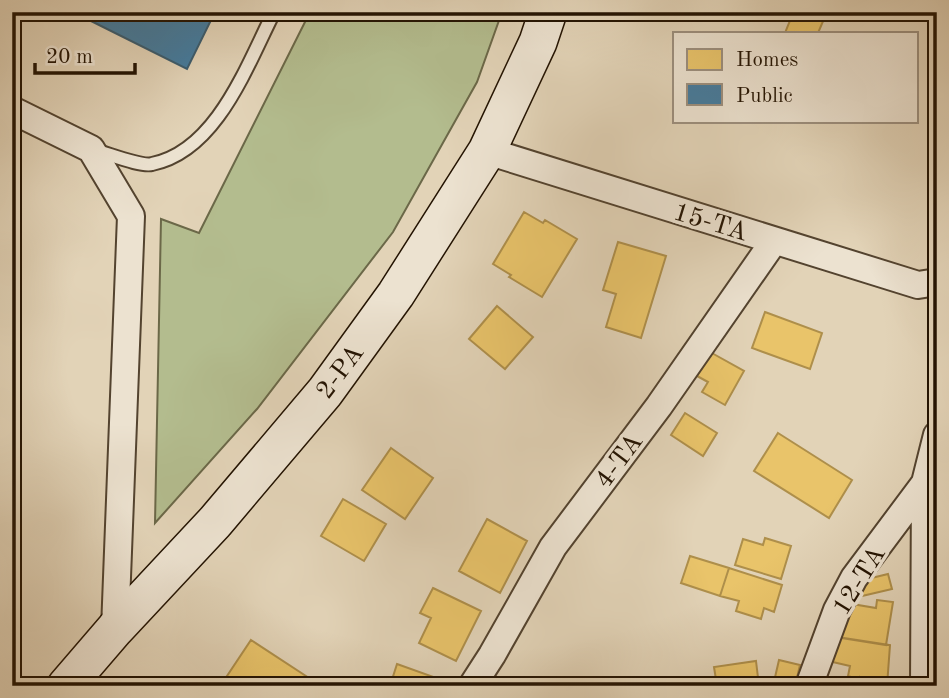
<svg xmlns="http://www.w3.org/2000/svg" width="949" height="698" font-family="'Old Standard TT',serif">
<rect width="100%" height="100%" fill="#e2d3b7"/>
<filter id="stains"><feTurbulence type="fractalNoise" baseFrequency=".00286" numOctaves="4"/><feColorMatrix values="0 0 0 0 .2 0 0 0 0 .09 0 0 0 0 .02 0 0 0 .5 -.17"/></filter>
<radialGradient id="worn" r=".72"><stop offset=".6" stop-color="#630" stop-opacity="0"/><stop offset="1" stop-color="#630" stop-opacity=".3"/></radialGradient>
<!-- green -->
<path fill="#b3bc8e" stroke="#6b6848" stroke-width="2" d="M310,12H502L477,82L393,232L257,409L155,523L161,219L199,233Z"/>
<!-- homes -->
<path fill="#e9c46a" stroke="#ae8f4b" stroke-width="2" d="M777,12H827L818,33H785L791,18Z
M524,212L543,223L545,220L577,239L542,297L509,277L511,275L493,264Z
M618,242L666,256L641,338L606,327L616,294L603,290Z
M497,306L533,337L505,369L469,339Z
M765,312L822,333L810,369L752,348Z
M710,352L744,371L725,405L702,392L708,382L697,376Z
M685,413L717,433L703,456L671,435Z
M778,433L852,480L829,518L754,471Z
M391,448L433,478L405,519L362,490Z
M343,499L386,524L364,561L321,536Z
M487,519L527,541L500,593L459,571Z
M765,538L791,546L781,579L735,565L743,539L763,545Z
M690,556L729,568L720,596L681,583Z
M729,568L782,585L774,612L764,608L761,619L736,611L739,601L720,596Z
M888,574L892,589L862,596L859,581Z
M433,588L481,611L456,661L419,643L431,618L420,613Z
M877,600L893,602L886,645L841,638L846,603L876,608Z
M831,636L890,645L887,686H880L860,677V680L848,676L850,666L824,660Z
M251,640L309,678L304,686H236L225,679Z
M779,660L800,665L795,686H773Z
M756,661L759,686H717L714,667Z
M397,664L442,680L440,686H390Z
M860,678L879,686H858Z"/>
<!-- public -->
<path fill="#457b9d" stroke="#3b5c6e" stroke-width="2" d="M73,12H215L187,69Z"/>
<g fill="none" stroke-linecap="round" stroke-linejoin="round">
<defs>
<path id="service" d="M94,150C107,153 141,167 152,164C217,151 247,65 274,12"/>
<path id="minor" d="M12,110L91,149L131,216L115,629
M487,151L918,285L937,282
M472,686L492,655L553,547L659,406L774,241
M809,686L837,610L854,578L925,483
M924,686L925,483L937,435"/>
<path id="secondary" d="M66,686L115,629L215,522L325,392L396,294L487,151L538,42L548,12"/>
</defs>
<!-- service casing -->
<use href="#service" stroke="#53432f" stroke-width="16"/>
<!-- minor casing -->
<use href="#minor" stroke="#53432f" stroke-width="30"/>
<!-- secondary casing -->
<use href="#secondary" stroke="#231302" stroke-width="40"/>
<!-- service -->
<use href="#service" stroke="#ece2d0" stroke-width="12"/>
<!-- minor -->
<use href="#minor" stroke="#ece2d0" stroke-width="26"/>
<!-- secondary -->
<use href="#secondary" stroke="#ece2d0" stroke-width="37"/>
</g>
<g text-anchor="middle" stroke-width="7" stroke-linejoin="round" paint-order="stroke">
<!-- street labels -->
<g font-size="26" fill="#231302" stroke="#ece2d0">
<text transform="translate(711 221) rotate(17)" y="9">15-ТА</text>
<text transform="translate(339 371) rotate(-53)" y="9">2-РА</text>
<text transform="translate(618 460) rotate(-53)" y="9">4-ТА</text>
<text transform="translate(858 580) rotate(-58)" y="9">12-ТА</text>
</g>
</g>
<!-- margin -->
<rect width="949" height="698" fill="none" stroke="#e2d3b7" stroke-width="42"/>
<rect x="14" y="14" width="921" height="670" fill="none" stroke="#231302" stroke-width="3.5"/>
<rect x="21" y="21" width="907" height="656" fill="none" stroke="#231302" stroke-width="2"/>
<!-- legend -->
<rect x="673" y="32" width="245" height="91" fill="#ece2d0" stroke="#9c8f7e" stroke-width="2"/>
<rect x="687" y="49" width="35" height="21" fill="#e9c46a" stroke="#9c8f7e" stroke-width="2"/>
<text x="736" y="66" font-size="21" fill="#231302">Homes</text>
<rect x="687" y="84" width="35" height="21" fill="#457b9d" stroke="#9c8f7e" stroke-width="2"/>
<text x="736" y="102" font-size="21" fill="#231302">Public</text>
<!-- scale -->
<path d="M35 63v10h100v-10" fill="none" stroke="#231302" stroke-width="3.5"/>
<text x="46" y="63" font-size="21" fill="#231302" stroke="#ece2d0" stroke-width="5" paint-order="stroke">20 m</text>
<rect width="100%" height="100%" filter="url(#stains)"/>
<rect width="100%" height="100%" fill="url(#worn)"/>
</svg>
